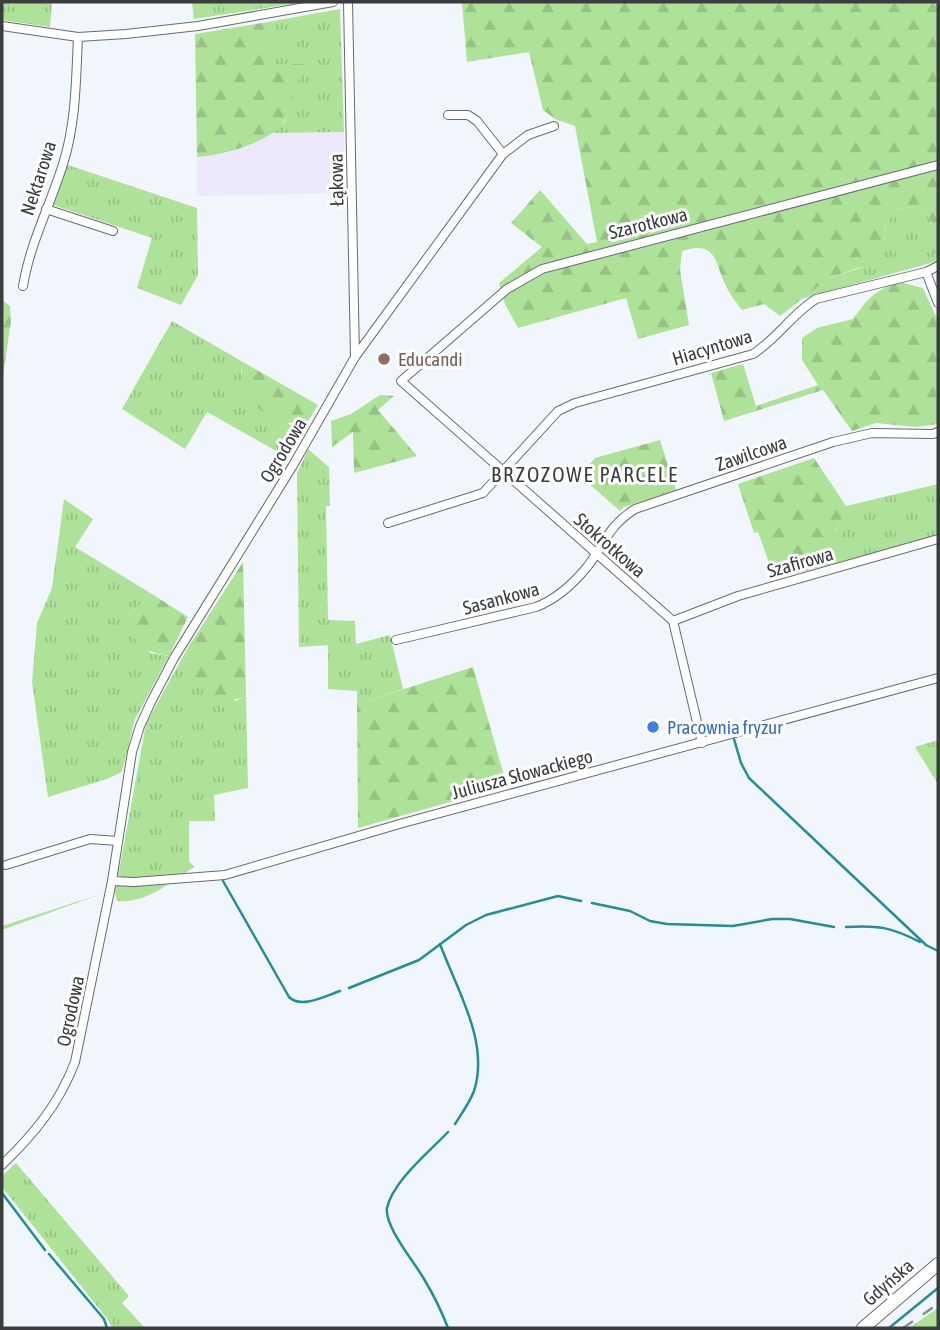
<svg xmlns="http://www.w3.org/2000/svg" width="940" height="1330" font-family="'Asap Condensed',sans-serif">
<defs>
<pattern id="grass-tufts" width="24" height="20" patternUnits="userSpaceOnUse" patternTransform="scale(1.75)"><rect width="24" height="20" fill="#ade298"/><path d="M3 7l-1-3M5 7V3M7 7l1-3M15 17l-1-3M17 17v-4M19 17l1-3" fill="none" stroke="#96c384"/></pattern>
<pattern id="forest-firs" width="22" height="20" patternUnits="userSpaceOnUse" patternTransform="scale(1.75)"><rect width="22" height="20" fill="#ade298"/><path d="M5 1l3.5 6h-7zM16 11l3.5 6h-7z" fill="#96c384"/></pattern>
</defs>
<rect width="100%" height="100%" fill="#f1f6fc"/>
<!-- commercial -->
<path fill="#eee8fd" d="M344,132V193L197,196V134Z"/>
<!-- grass -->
<path fill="url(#grass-tufts)" d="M2,2H52L50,27L2,20Z
M192,2H304L194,19Z
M340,9L344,132L271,133L285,122L298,77L305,64H268V22Z
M68,165L197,208L198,275L181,305L137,288L152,238L50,204Z
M912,207L928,215L933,226L938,261L801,299L829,278L860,268L884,242L886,224L897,209Z
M172,321L243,362L241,373L290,425L306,424L287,457L207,412L185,449L122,409Z
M308,449L329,467L330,506H326L328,620L355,621L356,644L390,635L403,689L357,704V691L328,689V645L299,647L297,474Z
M938,484V536L775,579L798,569L837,530L846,506Z
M64,499L93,519L75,547L152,594L128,615L150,653L169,656L135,719L122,772L107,779L48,797L32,682L37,623L52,588Z
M187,649L186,669L236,701L246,696L248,788L214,795L215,821H189V861L194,867C170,882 146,904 117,901L115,893L146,724Z
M938,740V784L915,747Z
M101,894L2,930V926Z
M16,1163L129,1296L122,1303L145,1328H112L109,1321L2,1187V1176Z
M938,1308V1326L936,1328H909Z"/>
<!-- forest -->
<path fill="url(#forest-firs)" d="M462,2H938V254H936L928,239L933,226L928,215L912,207L897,209L886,224L884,242L872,263L829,278L780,316L764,304L742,310C736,302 730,295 726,286C714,261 717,240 682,251L680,270L689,325L638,339L626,298L518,328L505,304L499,283L542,247L511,223L540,190L587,244L597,242L575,126L555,119L543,110L529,52L467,62Z
M268,22V64H305C295,82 294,103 285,120C275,141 219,157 197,157L195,34Z
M900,282L923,288L938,321V424L916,427L876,423L852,431L823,390L724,421L711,373L743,364L756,406L818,385L802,360V338L817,328L853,319C868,298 875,290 900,282Z
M2,300L10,306L11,321L2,383Z
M243,362L318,405L306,424C272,425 234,402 243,362Z
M380,395L394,396L378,410L417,456L354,473L353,432L332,447L331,421L351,414Z
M660,440L676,490L624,507L620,511L580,476L595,458Z
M814,458L846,506C831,551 817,561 775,579L758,532L754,533L738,484Z
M243,562L246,696C221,708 200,687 186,669L187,649Z
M152,594L188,617L169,656C141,651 131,643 128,615Z
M473,667L507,786L358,828L357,704Z"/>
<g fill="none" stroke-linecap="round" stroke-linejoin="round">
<!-- stream -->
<path stroke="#229092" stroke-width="2.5" d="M734,739L741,763L749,778L926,945
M223,881L289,997C301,1009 325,996 340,991
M592,903L630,911L650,921L667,924L733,926L772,919H790L834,927
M846,927C878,925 891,927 920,942
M440,944C456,988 490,1042 474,1091C470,1102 462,1113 455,1124
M926,945L938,951
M349,988L419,960L466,925L486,915L558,896L581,901
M2,1193L45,1250
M49,1254L104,1319L107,1328
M448,1328C442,1312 433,1294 424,1279C415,1263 384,1226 387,1208C393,1181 429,1152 448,1132
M889,1328L938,1288"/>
<defs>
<path id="street" d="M348,2L355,357
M2,26L78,37L126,34L198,26L333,2
M448,115H468L477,121L503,154
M46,209L113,231
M926,272L938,303
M23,286C30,243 50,206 63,164C76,124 76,79 78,37
M388,523L483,493L558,411L575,403L753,354C777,339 792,314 816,299L926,272L938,266
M673,621L738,596L938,539
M396,640L536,607C557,599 573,584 587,567C605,544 607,527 635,509L833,442L872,433L933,434L938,432
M702,743L673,621L401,381L507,289L542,269L938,165
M6,865L90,839L118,841
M112,881L134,882L225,875L403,823L938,678
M2,1165C34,1134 59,1104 75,1062L112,881L132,752L140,726L151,702L174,658L292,467L355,357L503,154L528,135L554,126"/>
<path id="secondary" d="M863,1328L938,1264"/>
</defs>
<!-- street casing -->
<use href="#street" stroke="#676c70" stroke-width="10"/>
<!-- secondary casing -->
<use href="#secondary" stroke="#676c70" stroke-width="14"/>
<!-- street -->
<use href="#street" stroke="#fff" stroke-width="8"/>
<!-- secondary -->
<use href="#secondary" stroke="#fff" stroke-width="12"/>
<!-- rail -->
<path stroke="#8b8e92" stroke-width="2.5" stroke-dasharray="12 12" stroke-linecap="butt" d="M903,1328L938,1304"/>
</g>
<!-- markers -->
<circle fill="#8d6e63" stroke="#fff" stroke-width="2.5" cx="384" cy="359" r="7"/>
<circle fill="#3f7fe0" stroke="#fff" stroke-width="2.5" cx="653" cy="727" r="7"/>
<g text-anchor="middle" stroke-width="6" stroke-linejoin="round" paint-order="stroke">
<!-- street labels -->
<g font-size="19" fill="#3a3c3e" stroke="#fff">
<text transform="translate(38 178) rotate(-72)" y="7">Nektarowa</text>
<text transform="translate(336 180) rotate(-91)" y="7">Łąkowa</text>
<text transform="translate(648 223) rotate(-14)" y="7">Szarotkowa</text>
<text transform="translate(712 347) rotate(-17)" y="7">Hiacyntowa</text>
<text transform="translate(283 450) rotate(-59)" y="7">Ogrodowa</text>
<text transform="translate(751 453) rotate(-19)" y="7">Zawilcowa</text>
<text transform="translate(610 545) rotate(41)" y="7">Stokrotkowa</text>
<text transform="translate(800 562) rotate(-16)" y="7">Szafirowa</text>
<text transform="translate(501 598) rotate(-15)" y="7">Sasankowa</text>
<text transform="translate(522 774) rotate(-15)" y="7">Juliusza Słowackiego</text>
<text transform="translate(70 1011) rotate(-78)" y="7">Ogrodowa</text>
<text transform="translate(888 1282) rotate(-41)" y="7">Gdyńska</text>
</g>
<!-- education labels -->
<g font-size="19" fill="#785e54" stroke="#fff" text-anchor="start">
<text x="398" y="366">Educandi</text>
</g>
<!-- shop labels -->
<g font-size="19" fill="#366cbe" stroke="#fff" text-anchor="start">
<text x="667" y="734">Pracownia fryzur</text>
</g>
<!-- neighbourhood labels -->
<g font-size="21" letter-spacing="2" fill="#3a3c3e" stroke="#fff">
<text x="585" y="482">BRZOZOWE PARCELE</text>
</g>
</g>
<!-- border -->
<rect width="940" height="1330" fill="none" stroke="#3a3c3e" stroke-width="7"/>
</svg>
